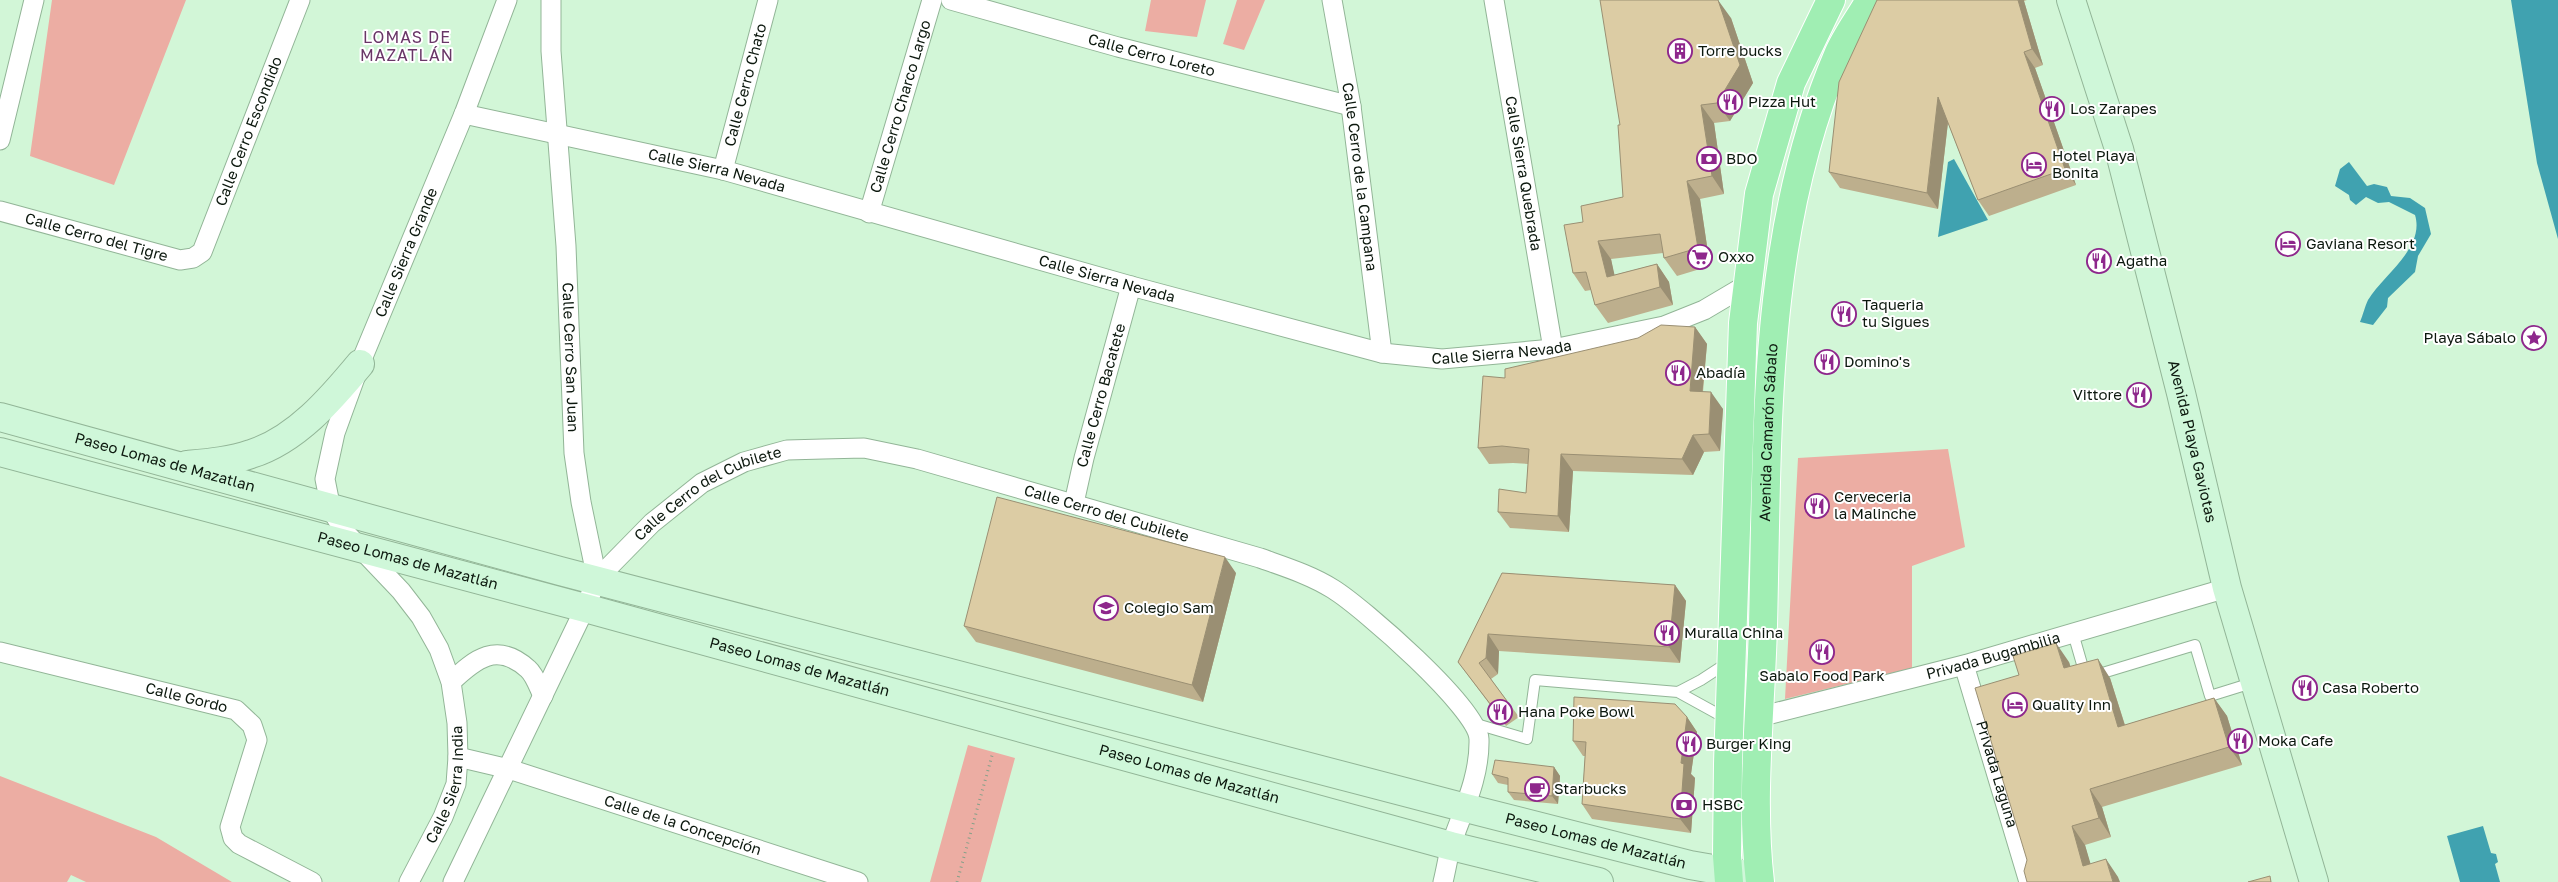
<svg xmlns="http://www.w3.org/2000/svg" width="2558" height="882" font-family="'Golos Text',sans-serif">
<rect width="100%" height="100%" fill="#d2f6d7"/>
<!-- green -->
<path fill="#ecada3" d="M52,0H186L114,185L30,156Z
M1151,0H1206L1197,37L1145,31Z
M1237,0H1265L1244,50L1223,44Z
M1948,449L1965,547L1912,566V668L1785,699L1798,458Z
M968,745L1015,758L981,882H930Z
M0,776L156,837L232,882H86L71,875L67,882H0Z"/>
<!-- water -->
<path fill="#40a2b0" d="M2511,0H2558V239L2537,163Z
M1954,159L1988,220L1938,237L1948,162Z
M2349,162L2367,186L2374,184L2387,187L2391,196L2410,198L2425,208L2431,234L2418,256L2415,272L2388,298L2387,307L2373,325L2360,322C2363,315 2365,306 2368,300C2384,274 2425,248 2415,215L2389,202L2378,203L2366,197L2356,205L2350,200L2349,195L2335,186L2340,169Z
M2483,826L2491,853L2496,854L2498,862L2495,864L2500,882H2460L2447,836Z"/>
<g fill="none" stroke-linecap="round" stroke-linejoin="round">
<defs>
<path id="lane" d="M2073,633L2086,678L2195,645L2210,696L2255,682
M1678,692L1701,680L1727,663
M1473,723L1527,739L1535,680L1678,692L1727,719"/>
<g id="street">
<path id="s1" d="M551,0V51L566,246L574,453L581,502L597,579"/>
<path id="s2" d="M951,0L1118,47L1351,106"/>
<path id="s3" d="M1332,0L1351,106L1382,353"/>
<path id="s4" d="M1494,0L1553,349"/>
<path id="s5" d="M464,114L723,170L1131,286L1382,353L1442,359L1553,349L1664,326L1704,310L1748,284"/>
<path d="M0,140L34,0"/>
<path id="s6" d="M723,170L768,0"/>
<path id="s7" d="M0,211L180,260L193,258L202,252L300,0"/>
<path id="s8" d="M869,213L932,0"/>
<path id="s9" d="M1074,503L1084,458L1131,286"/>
<path id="s10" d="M0,652L236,710L252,725L257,740L230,827L233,838L239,844L312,882"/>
<path id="s11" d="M1964,665L2029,882"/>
<path d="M451,682C475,659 497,641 528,669C535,675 539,688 543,696"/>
<path id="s12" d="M1759,717L1964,665L2227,588"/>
<path id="s13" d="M458,757L509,769L858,882"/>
<path id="s14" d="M409,882L443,817L456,784L458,757L457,723L451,682L439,649L421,617L401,591L344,531L331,509L325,479L335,433L360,364L464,114L507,0"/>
<path id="s15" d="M453,882L585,608L597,579L652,523L702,483L744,462L787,450L823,449L864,448L917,459L1260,558C1285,567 1311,575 1333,589C1362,607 1478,708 1479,739C1480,777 1463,810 1451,845C1448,857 1446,870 1443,882"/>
</g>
<g id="secondary">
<path id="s16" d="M2071,0L2119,149L2181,393L2227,588L2314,882"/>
<path id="s17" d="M0,417L560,571L1466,808L1690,865L1759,877"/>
<path id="s18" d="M0,452L585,608L1451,846L1599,882"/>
<path d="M187,465C208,463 231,461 251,454C296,440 331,399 360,364"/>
</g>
<g id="primary">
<path d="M1729,882L1727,856L1728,764L1743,323L1759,194L1791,83L1831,0"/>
<path id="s19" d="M1760,882C1750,797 1761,710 1763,625C1768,432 1761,235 1838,55C1846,36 1860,18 1870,0"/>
</g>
</defs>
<!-- lane casing -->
<use href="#lane" stroke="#92b597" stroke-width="12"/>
<!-- street casing -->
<use href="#street" stroke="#92b597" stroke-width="21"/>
<!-- secondary casing -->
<use href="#secondary" stroke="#92b597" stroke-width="30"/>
<!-- primary casing -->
<use href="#primary" stroke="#fff" stroke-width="30"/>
<!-- path -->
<path stroke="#85a089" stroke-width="3" stroke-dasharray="1 4" stroke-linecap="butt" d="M957,882L993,752"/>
<!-- lane -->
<use href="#lane" stroke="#fff" stroke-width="10"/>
<!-- street -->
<use href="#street" stroke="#fff" stroke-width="19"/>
<!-- secondary -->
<use href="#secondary" stroke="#cff7d9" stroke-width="28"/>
<!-- primary -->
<use href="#primary" stroke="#a0eeb3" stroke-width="28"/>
</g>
<!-- wall -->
<path fill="#bdaf8d" d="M1877,0H2027L2024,1L2043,65L2035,68L2076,185L1989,216L1978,200L1948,123L1938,209L1840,188L1829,172Z
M1731,18L1753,83L1730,121L1714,123L1724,194L1700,199L1710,266L1677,276L1664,258L1663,253L1611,259L1614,275L1657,264L1669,282L1673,305L1608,323L1595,305L1591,290L1585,291L1573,273L1583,222L1623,197L1620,125Z
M1695,327L1707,344L1703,392L1723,409L1720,451L1704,452L1693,475L1573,471L1569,532L1510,528L1498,512L1526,493L1528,464L1513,463L1489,464L1478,448L1505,378Z
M1236,573L1203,702L976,642L964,626Z
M1502,573L1675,585L1686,601L1680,663L1499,651L1498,674L1491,679L1519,717L1506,726L1458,662Z
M2069,662L2070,666L2110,678L2125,725L2214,698L2227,716L2242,765L2102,807L2111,837L2085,845L2090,864L2118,877L2027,860L2019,675Z
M1687,717L1697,732L1691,774L1695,778L1691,833L1592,819L1582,804L1585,756H1583L1573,741Z
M1554,767L1560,776L1558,804L1514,800L1508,792V785L1498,783L1492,774Z"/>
<!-- shaded-wall -->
<path fill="#9a8f73" d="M1718,0L1731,18L1753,83L1730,121L1717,103Z
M2018,0H2024V1L2043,65L2032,49Z
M2024,52L2035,68L2076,185L2065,169Z
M1938,97L1949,113L1938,209L1927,193Z
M1701,105L1714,123L1724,194L1712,176Z
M1687,181L1700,199L1710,266L1698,248Z
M1598,241L1611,259L1619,295L1607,277Z
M1657,264L1669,282L1673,305L1660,287Z
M1695,327L1707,344L1701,407L1690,391Z
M1711,392L1723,409L1720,451L1709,434Z
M1693,435L1704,452L1693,475L1682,459Z
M1561,454L1573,471L1569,532L1558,516Z
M1225,557L1236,573L1203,702L1192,685Z
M1675,585L1686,601L1680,663L1669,647Z
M1488,634L1499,651L1498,674L1486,658Z
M2056,643L2069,662L2077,687L2064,668Z
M2098,659L2110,678L2131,745L2118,727Z
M2214,698L2227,716L2242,765L2229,747Z
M1687,717L1697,732L1691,774L1695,778L1691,833L1680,819L1681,763Z
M1554,767L1560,776L1558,804L1552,796Z
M2090,789L2102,807L2111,837L2099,818Z
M2072,826L2085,845L2096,882L2083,866Z
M2106,859L2118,877L2120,882H2113Z"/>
<!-- building -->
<path fill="#dccca4" stroke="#9a8f73" d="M1600,0H1718L1740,65L1717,103L1701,105L1712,176L1687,181L1698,248L1664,258L1660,234L1598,241L1607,277L1657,264L1660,287L1595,305L1586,272L1573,273L1564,225L1583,222L1581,206L1623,197L1618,125H1620Z
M1877,0H2018L2032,49L2024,52L2065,169L1978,200L1938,97L1927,193L1829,172L1839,82Z
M1661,325L1695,327L1690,391L1711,392L1709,434L1693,435L1682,459L1561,454L1558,516L1498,512L1499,489L1526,493L1529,449L1502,446L1478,448L1483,376L1505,378V369L1638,338Z
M997,497L1225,557L1192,685L964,626Z
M1502,573L1675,585L1669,647L1488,634L1486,658L1479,663L1507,701L1494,709L1458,662Z
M2056,643L2064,668L2098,659L2118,727L2214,698L2229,747L2090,789L2099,818L2072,826L2083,866L2106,859L2113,882H2027L2024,871L2027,860L1975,688L2019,675L2013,656Z
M1574,697L1675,704L1687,717L1681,763L1684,764L1680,819L1582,804L1586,742L1573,741Z
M1495,760L1554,767L1552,796L1508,792V778L1492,774Z
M2270,876L2271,882H2248Z"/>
<!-- icons -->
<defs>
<symbol id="building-ring" viewBox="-11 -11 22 22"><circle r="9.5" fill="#fff" stroke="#8e278c" stroke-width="1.5"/><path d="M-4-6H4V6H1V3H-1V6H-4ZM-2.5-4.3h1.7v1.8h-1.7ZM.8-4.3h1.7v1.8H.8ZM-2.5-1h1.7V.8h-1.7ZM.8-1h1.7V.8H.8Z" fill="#8e278c"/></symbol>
<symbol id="restaurant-ring" viewBox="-11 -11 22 22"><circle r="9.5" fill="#fff" stroke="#8e278c" stroke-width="1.5"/><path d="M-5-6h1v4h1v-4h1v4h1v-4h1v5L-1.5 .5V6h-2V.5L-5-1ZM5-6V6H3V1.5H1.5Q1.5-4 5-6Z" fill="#8e278c"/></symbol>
<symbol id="bank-ring" viewBox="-11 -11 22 22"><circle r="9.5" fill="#fff" stroke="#8e278c" stroke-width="1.5"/><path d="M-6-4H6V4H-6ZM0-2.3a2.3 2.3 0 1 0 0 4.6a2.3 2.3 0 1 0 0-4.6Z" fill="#8e278c"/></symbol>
<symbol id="hotel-ring" viewBox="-11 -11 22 22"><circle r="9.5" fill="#fff" stroke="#8e278c" stroke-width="1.5"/><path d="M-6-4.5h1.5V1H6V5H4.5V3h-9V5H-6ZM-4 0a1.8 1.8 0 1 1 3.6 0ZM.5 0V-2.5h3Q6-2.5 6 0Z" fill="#8e278c"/></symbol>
<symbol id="supermarket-ring" viewBox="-11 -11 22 22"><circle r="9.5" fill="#fff" stroke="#8e278c" stroke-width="1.5"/><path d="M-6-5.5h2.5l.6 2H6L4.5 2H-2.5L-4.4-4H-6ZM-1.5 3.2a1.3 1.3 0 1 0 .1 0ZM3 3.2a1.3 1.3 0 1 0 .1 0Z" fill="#8e278c"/></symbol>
<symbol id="sight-ring" viewBox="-11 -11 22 22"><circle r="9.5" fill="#fff" stroke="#8e278c" stroke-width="1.5"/><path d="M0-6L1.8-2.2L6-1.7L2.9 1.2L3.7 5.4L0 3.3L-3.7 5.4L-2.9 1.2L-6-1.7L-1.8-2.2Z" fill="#8e278c"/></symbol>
<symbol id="school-ring" viewBox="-11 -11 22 22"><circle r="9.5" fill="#fff" stroke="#8e278c" stroke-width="1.5"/><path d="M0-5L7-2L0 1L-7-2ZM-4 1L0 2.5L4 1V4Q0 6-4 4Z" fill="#8e278c"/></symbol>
<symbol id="cafe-ring" viewBox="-11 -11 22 22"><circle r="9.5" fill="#fff" stroke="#8e278c" stroke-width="1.5"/><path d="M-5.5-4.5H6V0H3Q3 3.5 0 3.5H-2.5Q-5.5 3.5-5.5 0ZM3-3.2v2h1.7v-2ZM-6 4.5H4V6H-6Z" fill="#8e278c"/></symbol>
</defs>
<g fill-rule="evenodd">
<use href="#building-ring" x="1666" y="37" width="28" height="28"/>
<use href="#restaurant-ring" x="1716" y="88" width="28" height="28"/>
<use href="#restaurant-ring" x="2038" y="95" width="28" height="28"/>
<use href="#bank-ring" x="1695" y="145" width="28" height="28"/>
<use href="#hotel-ring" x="2020" y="151" width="28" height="28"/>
<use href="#hotel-ring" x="2274" y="230" width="28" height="28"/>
<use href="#supermarket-ring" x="1686" y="243" width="28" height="28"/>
<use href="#restaurant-ring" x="2085" y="247" width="28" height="28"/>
<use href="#restaurant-ring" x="1830" y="300" width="28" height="28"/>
<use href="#sight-ring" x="2520" y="324" width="28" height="28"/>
<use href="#restaurant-ring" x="1813" y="348" width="28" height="28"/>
<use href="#restaurant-ring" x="1664" y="359" width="28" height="28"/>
<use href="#restaurant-ring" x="2125" y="381" width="28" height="28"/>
<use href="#restaurant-ring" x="1803" y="492" width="28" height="28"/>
<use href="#school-ring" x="1092" y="594" width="28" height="28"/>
<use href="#restaurant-ring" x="1653" y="619" width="28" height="28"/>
<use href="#restaurant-ring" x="1808" y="638" width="28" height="28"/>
<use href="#restaurant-ring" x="2291" y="674" width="28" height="28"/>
<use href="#hotel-ring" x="2001" y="691" width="28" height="28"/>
<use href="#restaurant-ring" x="1486" y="698" width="28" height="28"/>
<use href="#restaurant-ring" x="2226" y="727" width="28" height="28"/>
<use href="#restaurant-ring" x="1675" y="730" width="28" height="28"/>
<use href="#cafe-ring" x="1523" y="775" width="28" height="28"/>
<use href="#bank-ring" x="1670" y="791" width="28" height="28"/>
</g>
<g text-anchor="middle" stroke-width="4" stroke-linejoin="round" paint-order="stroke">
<!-- poi labels -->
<g font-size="15" fill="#0c180e" stroke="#fff" text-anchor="start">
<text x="1698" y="56">Torre bucks</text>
<text x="1748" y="107">Pizza Hut</text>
<text x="2070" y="114">Los Zarapes</text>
<text x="2052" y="161">Hotel Playa<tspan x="2052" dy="17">Bonita</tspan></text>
<text x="1726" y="164">BDO</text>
<text x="2306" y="249">Gaviana Resort</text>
<text x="1718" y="262">Oxxo</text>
<text x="2116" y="266">Agatha</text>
<text x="1862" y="310">Taqueria<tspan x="1862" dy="17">tu Sigues</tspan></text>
<text x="2516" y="343" text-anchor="end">Playa Sábalo</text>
<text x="1844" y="367">Domino's</text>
<text x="1696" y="378">Abadía</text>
<text x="2122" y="400" text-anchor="end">Vittore</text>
<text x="1834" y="502">Cerveceria<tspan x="1834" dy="17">la Malinche</tspan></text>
<text x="1124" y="613">Colegio Sam</text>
<text x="1684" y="638">Muralla China</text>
<text x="1822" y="681" text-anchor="middle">Sabalo Food Park</text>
<text x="2322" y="693">Casa Roberto</text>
<text x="2032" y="710">Quality Inn</text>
<text x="1518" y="717">Hana Poke Bowl</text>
<text x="2258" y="746">Moka Cafe</text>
<text x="1706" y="749">Burger King</text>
<text x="1554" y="794">Starbucks</text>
<text x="1702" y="810">HSBC</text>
</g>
<!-- street labels -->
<g font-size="15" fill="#0c180e" stroke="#fff">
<text dy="5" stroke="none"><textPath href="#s2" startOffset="208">Calle Cerro Loreto</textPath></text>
<text dy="5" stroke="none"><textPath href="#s6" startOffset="88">Calle Cerro Chato</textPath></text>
<text dy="5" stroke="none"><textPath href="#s8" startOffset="111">Calle Cerro Charco Largo</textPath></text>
<text dy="5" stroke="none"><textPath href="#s7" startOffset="340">Calle Cerro Escondido</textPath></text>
<text dy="5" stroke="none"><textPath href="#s5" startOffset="259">Calle Sierra Nevada</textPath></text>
<text dy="5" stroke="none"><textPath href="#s4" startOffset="176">Calle Sierra Quebrada</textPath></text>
<text dy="5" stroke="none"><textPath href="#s3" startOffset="179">Calle Cerro de la Campana</textPath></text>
<text dy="5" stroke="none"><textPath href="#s7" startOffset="100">Calle Cerro del Tigre</textPath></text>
<text dy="5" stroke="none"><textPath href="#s14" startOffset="696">Calle Sierra Grande</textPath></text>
<text dy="5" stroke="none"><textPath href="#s5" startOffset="664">Calle Sierra Nevada</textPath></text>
<text dy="5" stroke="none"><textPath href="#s5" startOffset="1069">Calle Sierra Nevada</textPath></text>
<text dy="5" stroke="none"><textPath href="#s1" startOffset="358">Calle Cerro San Juan</textPath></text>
<text dy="5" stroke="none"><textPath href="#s9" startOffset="111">Calle Cerro Bacatete</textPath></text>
<text dy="5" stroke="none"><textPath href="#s19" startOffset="450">Avenida Camarón Sábalo</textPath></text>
<text dy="5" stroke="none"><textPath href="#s16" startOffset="458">Avenida Playa Gaviotas</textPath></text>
<text dy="5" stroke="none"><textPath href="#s17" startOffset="171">Paseo Lomas de Mazatlan</textPath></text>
<text dy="5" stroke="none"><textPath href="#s15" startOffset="478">Calle Cerro del Cubilete</textPath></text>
<text dy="5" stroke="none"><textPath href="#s15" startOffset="898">Calle Cerro del Cubilete</textPath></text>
<text dy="5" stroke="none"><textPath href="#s18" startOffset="422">Paseo Lomas de Mazatlán</textPath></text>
<text dy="5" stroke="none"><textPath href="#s12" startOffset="242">Privada Bugambilia</textPath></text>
<text dy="5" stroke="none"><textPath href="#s18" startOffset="828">Paseo Lomas de Mazatlán</textPath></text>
<text dy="5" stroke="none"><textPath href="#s10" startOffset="192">Calle Gordo</textPath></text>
<text dy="5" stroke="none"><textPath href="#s18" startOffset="1232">Paseo Lomas de Mazatlán</textPath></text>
<text dy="5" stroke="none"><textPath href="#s11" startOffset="114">Privada Laguna</textPath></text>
<text dy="5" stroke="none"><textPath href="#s14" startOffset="106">Calle Sierra India</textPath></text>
<text dy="5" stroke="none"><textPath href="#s13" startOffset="235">Calle de la Concepción</textPath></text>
<text dy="5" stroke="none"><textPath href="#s17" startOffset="1651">Paseo Lomas de Mazatlán</textPath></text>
</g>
<!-- neighbourhood labels -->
<g font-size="16" letter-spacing="1" fill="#693667" stroke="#fff">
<text x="407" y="43">LOMAS DE<tspan x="407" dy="18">MAZATLÁN</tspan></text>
</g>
</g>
</svg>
